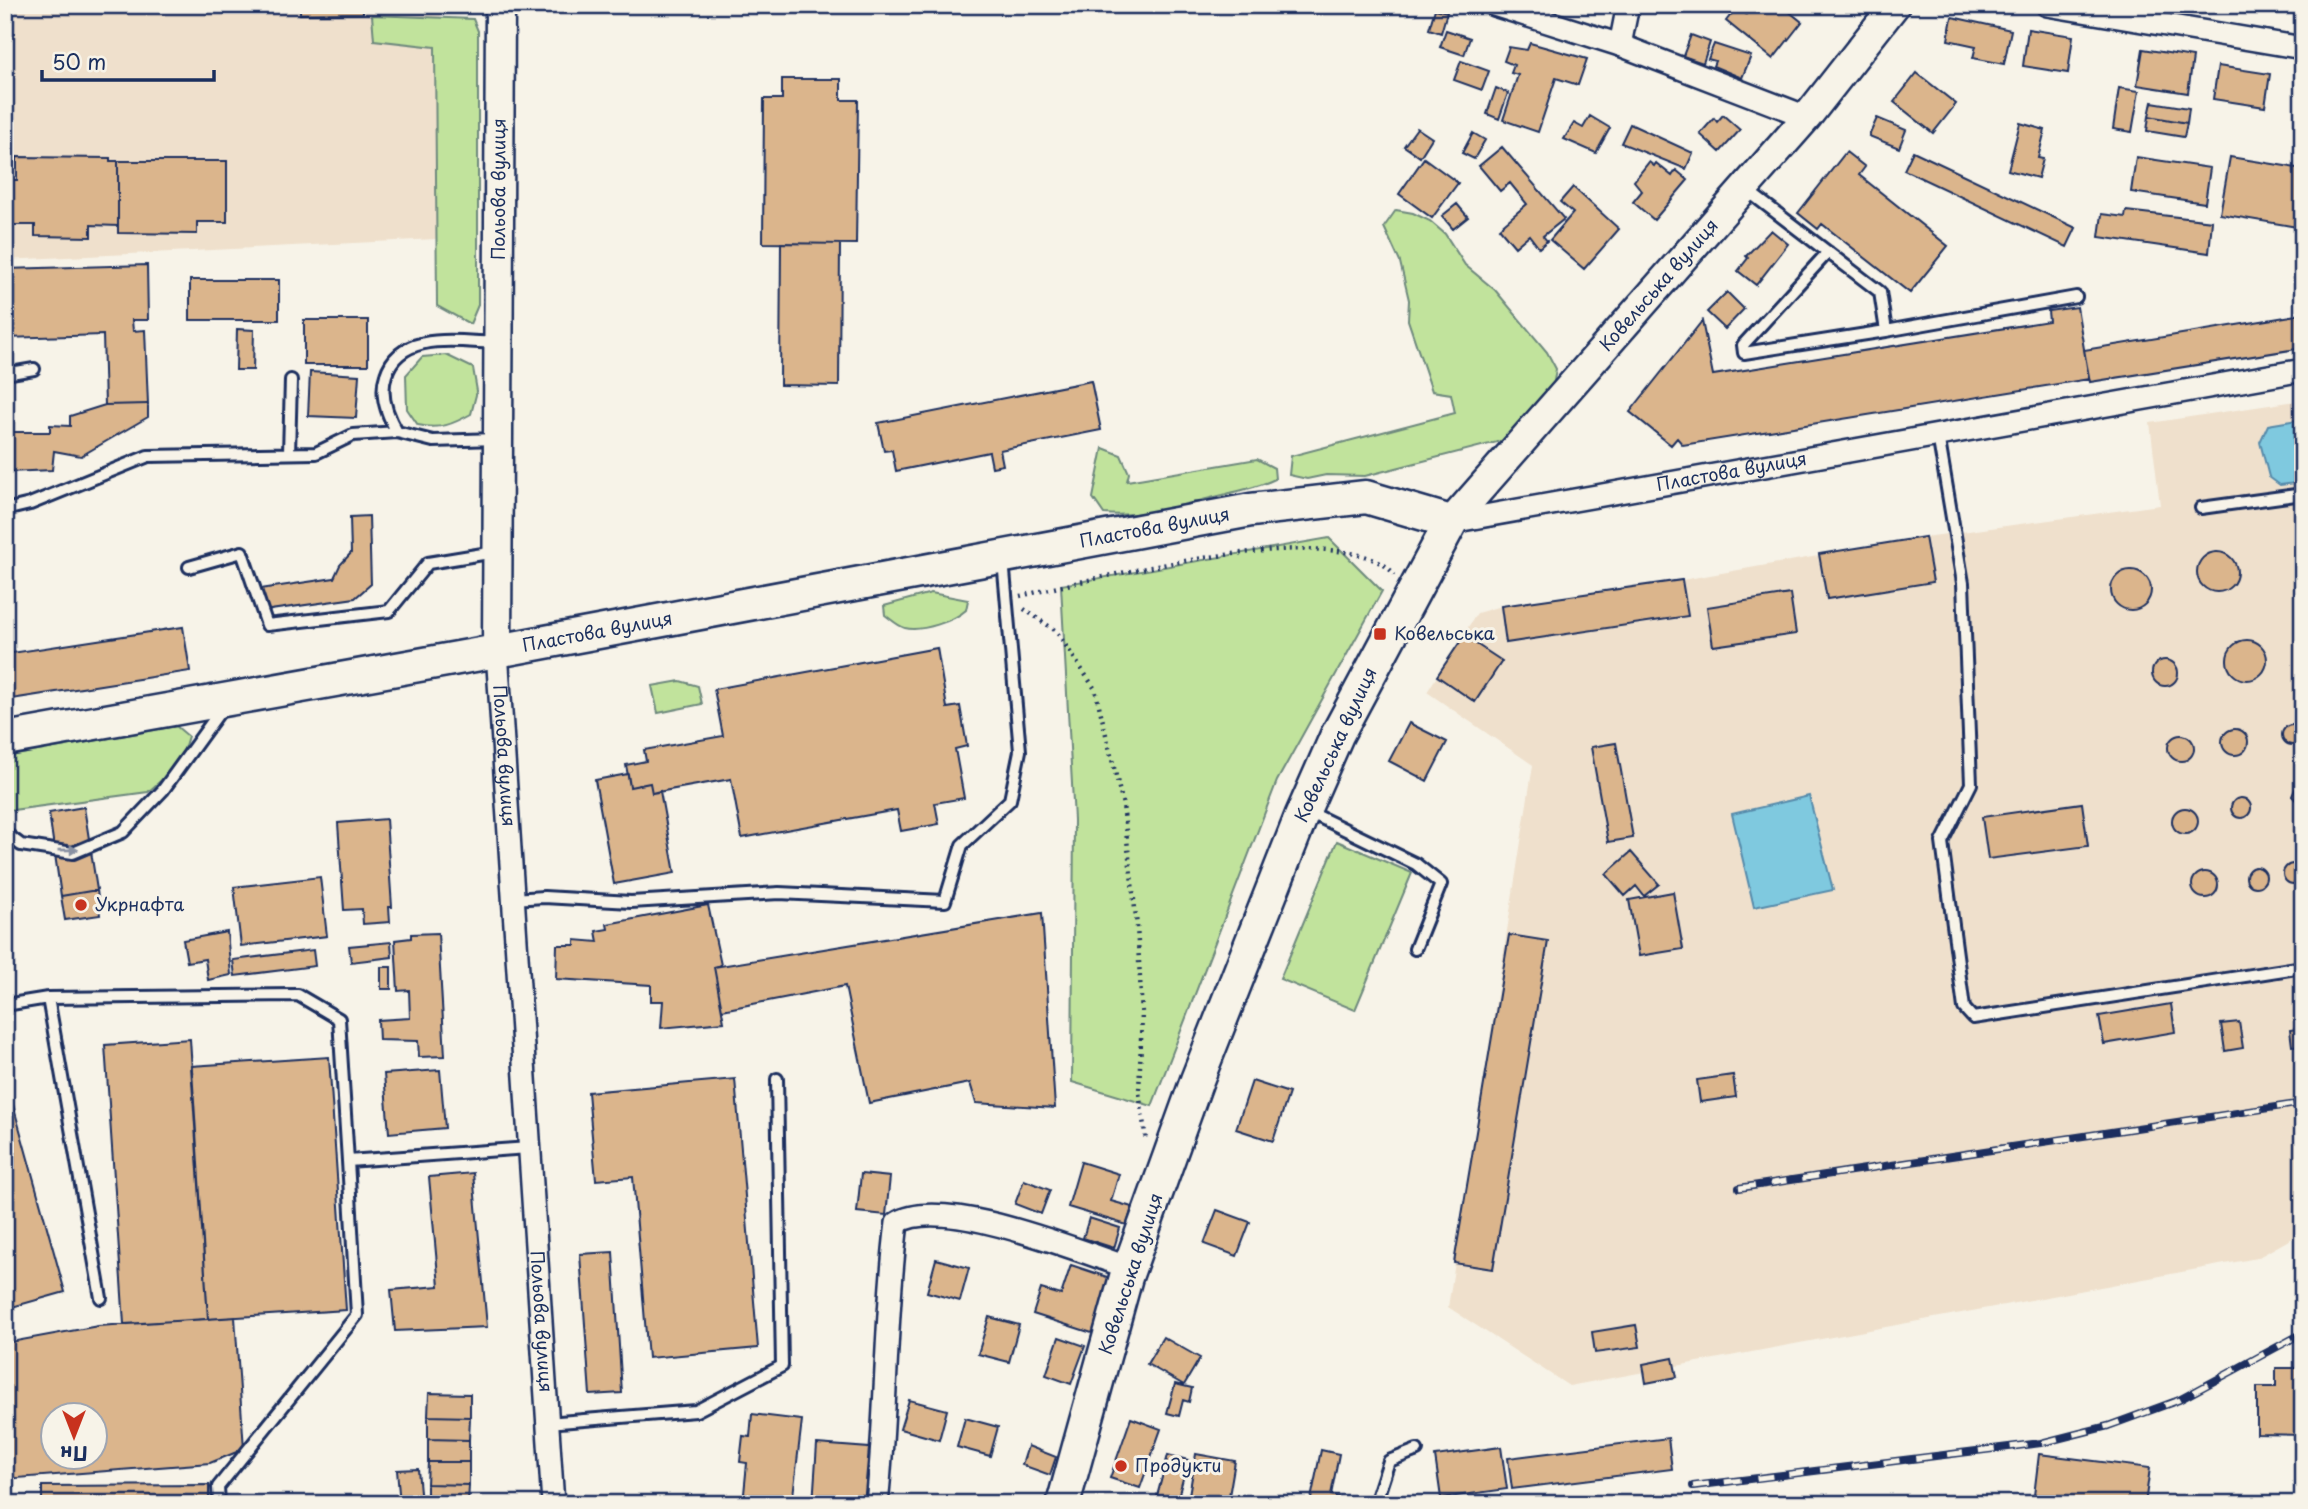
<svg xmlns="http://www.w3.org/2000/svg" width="2308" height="1509" font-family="'Playpen Sans',sans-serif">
<rect width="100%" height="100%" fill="#f7f3e8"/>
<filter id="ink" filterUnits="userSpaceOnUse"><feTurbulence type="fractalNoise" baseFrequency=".0143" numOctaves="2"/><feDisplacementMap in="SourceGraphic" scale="14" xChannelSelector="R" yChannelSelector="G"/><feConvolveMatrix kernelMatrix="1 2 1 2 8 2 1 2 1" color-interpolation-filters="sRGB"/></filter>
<g filter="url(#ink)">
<!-- built -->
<path fill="#efe0cc" d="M5,5H441L436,239L5,260Z
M2303,400V1232L2257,1258L1569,1386L1448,1307L1533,765L1427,692L1477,613L1501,606L1682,580L1925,537L2160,505L2150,423Z"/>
<!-- green -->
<path fill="#c1e39c" stroke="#6e897d" stroke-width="2" d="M372,15L473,19L478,31V305L470,324L437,306L435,47L374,40Z
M1396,210L1413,213L1430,221L1445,234L1465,265L1495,290L1547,352L1556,369L1553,387L1521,436L1365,476L1326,475L1307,479L1289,475L1291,456L1455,413L1451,394L1432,391L1408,320L1409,300L1400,262L1384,227Z
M446,355L473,368L477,391L471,414C453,424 440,430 418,425L407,409L406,375L422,357Z
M1103,448L1121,455L1129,473L1127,481L1257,459L1274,468L1275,479C1257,488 1241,490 1223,495C1183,504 1145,518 1104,514L1093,498Z
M1329,538L1382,591L1277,781L1152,1106L1072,1082L1074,820L1061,585Z
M931,593L968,600L966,610C954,621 922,632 905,628C898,626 892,620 885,615L884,606Z
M680,681L698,686L702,704L658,713L652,686Z
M176,726L188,736L183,752L166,776L148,792L5,811V757Z
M1337,841L1412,873L1355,1010L1280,979Z"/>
<!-- water -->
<path fill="#7fc9df" stroke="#578bab" stroke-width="2" d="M2303,419V482L2280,485L2269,477L2260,442L2268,425Z
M1809,796L1833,890L1754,907L1732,814Z"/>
<!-- building -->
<path fill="#dbb58c" stroke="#1b2f5e" stroke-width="2" fill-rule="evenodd" d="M300,5H363V13L300,14Z
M1766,5H1781L1802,22L1773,59L1726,21L1737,7L1746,14L1751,7L1760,13Z
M1435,9L1447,12L1441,33L1429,29Z
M1952,17L2011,30L2004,64L1973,58L1976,46L1948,40Z
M2028,29L2073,36L2068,73L2023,66Z
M1446,30L1470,38L1464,55L1440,47Z
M1691,35L1710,42L1703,63L1683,56Z
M1530,43L1587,59L1578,85L1556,78L1538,132L1503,120L1518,75L1511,73L1514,65L1504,61L1509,47L1527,50Z
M1714,44L1751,56L1742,78L1713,66L1715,61L1708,59Z
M2143,49L2193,57L2188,93L2137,85Z
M1461,61L1489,71L1482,90L1454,80Z
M2218,66L2270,74L2265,107L2213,99Z
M1917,73L1956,104L1933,133L1894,102Z
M782,79H841V100H858L856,244L763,243L764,99H782Z
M1496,88L1508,93L1499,119L1487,114Z
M2119,88L2139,91L2132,132L2113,129Z
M2152,102L2189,108L2187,123L2149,116Z
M1723,115L1740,130L1720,152L1700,134L1714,118L1717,122Z
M1590,116L1610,128L1596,153L1564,139L1574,123L1583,128Z
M2149,116L2187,123L2184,137L2147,131Z
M1877,118L1906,130L1899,148L1869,136Z
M2020,123L2045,130L2038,158L2043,159L2038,178L2008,170Z
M1630,124L1693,153L1686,169L1621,143Z
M1417,128L1432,138L1420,157L1404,146Z
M1473,133L1485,140L1474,159L1462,153Z
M1502,147L1564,219L1543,236L1547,241L1539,248L1529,235L1515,247L1499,228L1527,204L1510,183L1500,191L1479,166Z
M1913,151L2076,228L2067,247L1904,170Z
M1846,152L1865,167L1859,175L1948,246L1910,293L1822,224L1818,229L1798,213Z
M17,157L110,158V161H118V226L91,225V237L35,236V225H5V180H17Z
M2136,157L2210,168L2205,203L2131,192Z
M2230,157L2303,169V228L2220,214Z
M1424,158L1458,183L1432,218L1399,194Z
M118,161H227V222H197V234L118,233Z
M1649,162L1654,166L1656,163L1672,176L1676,170L1688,180L1654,220L1633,202L1642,191L1634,181Z
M1573,187L1619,229L1584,269L1550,240L1573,213L1560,202Z
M1457,204L1468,217L1453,229L1442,216Z
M2126,211L2212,221L2209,253L2099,237L2102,214L2125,217Z
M1771,230L1788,244L1756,285L1738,271L1748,258L1746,256Z
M781,243L840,244L839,386L780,385Z
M147,265L148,320H132L133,331L145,330L148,404L105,405L103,335L5,338V269Z
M190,280H279V320H190Z
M1727,292L1744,309L1725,329L1707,312Z
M2077,307L2089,379L1683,445L1677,438L1671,445L1630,412L1702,321L1713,375L2049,321L2048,311Z
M2303,314V348L2090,382L2084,350Z
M304,320H368V365H304Z
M237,329L254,330L253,370H236Z
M310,372L359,375L356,418L308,416Z
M1091,381L1101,430L1000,450L1003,465L992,467L989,452L896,471L892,450L884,451L878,423Z
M148,404V417L81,456L54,451L52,470L9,472V432H50V425L70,426V416L105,405Z
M369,516L371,584L355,598L263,611L260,589L334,578L340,565L351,553L350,517Z
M1925,537L1933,582L1827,599L1819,554Z
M2303,542V575L2294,562L2296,549Z
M2197 572a20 20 0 1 1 40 0a20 20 0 1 1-40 0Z
M2111 590a20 20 0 1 1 40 0a20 20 0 1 1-40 0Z
M1682,580L1688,616L1506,643L1501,606Z
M1790,594L1796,634L1713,646L1707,607Z
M183,627L190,671L5,700V654Z
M1464,636L1502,661L1475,702L1437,676Z
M2227 660a20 20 0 1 1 40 0a20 20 0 1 1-40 0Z
M937,648L947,708L960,706L967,746L955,749L964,798L935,803L939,824L901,831L897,810L742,838L731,779L652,793L650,783L630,787L626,765L646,761L644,750L723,736L714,689Z
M2152 673a13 13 0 1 1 26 0a13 13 0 1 1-26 0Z
M1409,723L1447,742L1427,781L1389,761Z
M2282 735a10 10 0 1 1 20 0a10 10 0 1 1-20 0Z
M2222 742a13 13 0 1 1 26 0a13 13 0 1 1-26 0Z
M2168 748a13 13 0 1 1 26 0a13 13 0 1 1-26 0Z
M1616,743L1633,838L1608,842L1591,747Z
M628,774L630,787L650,783L652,793L660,791L675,873L614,884L595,780Z
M2302,785L2303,805H2300L2292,796L2296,787Z
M2231 808a10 10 0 1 1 20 0a10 10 0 1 1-20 0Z
M2082,803L2088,846L1988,859L1982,817Z
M84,807L97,890L61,896L49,813Z
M2172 821a13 13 0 1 1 26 0a13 13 0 1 1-26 0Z
M386,819L392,907H389L390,922L363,924L362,909L344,910L338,823Z
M1631,852L1659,884L1644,896L1636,886L1625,896L1606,874Z
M2283 874a10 10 0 1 1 20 0a10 10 0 1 1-20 0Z
M2246 877a10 10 0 1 1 20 0a10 10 0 1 1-20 0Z
M2192 885a13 13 0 1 1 26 0a13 13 0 1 1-26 0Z
M320,877L327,936L241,946L234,887Z
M97,890L100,915L65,920L61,896Z
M1673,892L1683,949L1639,956L1629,900Z
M708,905L721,965L714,967L724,1022L661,1028L663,1001H651V985L556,979L557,945H575V940L598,942L596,931L608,929L607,924Z
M1042,913L1055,1108L976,1103L970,1083L869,1103L845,986L722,1010L714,967Z
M227,932L231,975L208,980L205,959L187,962L183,940Z
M438,933L445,1056L419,1057L418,1041L379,1040L378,1020L410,1018L409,990L398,991L395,940L411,938V934Z
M1509,935L1548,941L1493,1269L1454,1263Z
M391,942L392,957L351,962L349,946Z
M313,950L315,966L235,976L233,960Z
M381,967H391V989H381Z
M2171,1004L2175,1032L2104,1044L2099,1016Z
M2239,1022L2243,1048L2225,1051L2221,1024Z
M2303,1028V1045L2292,1046L2290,1030Z
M190,1039L208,1319L124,1324L105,1045Z
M329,1057L346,1310L208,1319L191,1066Z
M440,1070L445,1128L389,1133L384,1074Z
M1733,1075L1736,1097L1700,1102L1697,1080Z
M5,1076L65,1292L5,1309Z
M735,1079L758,1348L648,1358L633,1177L596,1180L588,1092Z
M1252,1081L1289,1093L1273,1141L1236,1129Z
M1081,1162L1119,1174L1111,1201L1132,1207L1127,1225L1068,1207Z
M473,1173L487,1327L395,1331L391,1290L439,1286L429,1177Z
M861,1174L890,1177L886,1215L857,1212Z
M1024,1180L1050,1190L1041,1214L1015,1204Z
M1217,1210L1250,1222L1237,1256L1204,1244Z
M1089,1218L1120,1228L1114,1248L1083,1238Z
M613,1252L622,1393L590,1395L580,1254Z
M936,1259L969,1268L960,1301L927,1292Z
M1071,1265L1113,1279L1095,1334L1033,1314L1041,1289L1061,1295Z
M235,1317L244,1449L210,1463L5,1479V1343L98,1326ZM52,1414H94V1456H52Z
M989,1317L1019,1325L1009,1362L978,1354Z
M1636,1325L1640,1347L1595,1353L1592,1332Z
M1059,1337L1085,1346L1071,1384L1046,1375Z
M1163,1337L1200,1358L1184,1385L1147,1364Z
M1673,1358L1677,1377L1646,1383L1643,1364Z
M2276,1368H2303V1435L2257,1434V1387H2276Z
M1175,1384L1192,1388L1189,1402L1183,1400L1179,1416L1167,1413Z
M429,1393L470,1394V1417L428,1416Z
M909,1400L947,1410L939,1440L900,1429Z
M752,1414L802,1420L792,1504H743L747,1463L740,1462L743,1436L750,1437Z
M428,1416L470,1417L469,1440L428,1439Z
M965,1418L998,1427L990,1456L957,1447Z
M1131,1418L1161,1429L1140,1488L1110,1478Z
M1668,1438L1672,1469L1512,1489L1508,1458Z
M428,1439L469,1440V1462H428Z
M817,1444L869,1448L864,1504H813Z
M1028,1446L1056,1457L1050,1475L1022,1465Z
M1501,1447L1507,1489L1441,1498L1435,1456Z
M1321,1450L1339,1454L1331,1495L1349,1499L1348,1504H1310Z
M1196,1454L1235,1461L1228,1502L1189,1495Z
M2039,1454L2150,1468L2145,1504H2033Z
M1168,1455L1188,1460L1177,1501L1157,1496Z
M428,1462H469V1485L427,1484Z
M418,1469L421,1504H400L397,1470Z
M427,1484L469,1485L468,1504H427Z
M209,1485V1504H42V1486Z"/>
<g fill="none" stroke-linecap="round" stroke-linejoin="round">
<defs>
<path id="service" d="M1744,188L1880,292L1886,331L2076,297
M1828,252L1743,345L1744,353L1886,331
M5,374L34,369
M397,432C387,415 379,395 386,375C400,330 459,342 497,343
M1938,435L1963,583L1971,784L1942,842L1964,1008L1973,1018L2303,967
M289,453L291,380
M2201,508L2303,494
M5,510L30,504L148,456L316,453L353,435L397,432L433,441L496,439
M189,567L242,552L267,625L389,611L428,563L495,552
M1305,810L1416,864L1441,884L1415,949
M5,833L21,845L73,853L123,832L163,790L223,707
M513,899L544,897L631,902L779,893L945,901L962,845L1010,800L1020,751L1003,560
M48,998L101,1298
M5,1005L48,998L298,995L339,1019L348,1161
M547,1423L696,1411L782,1366L777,1079
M219,1504L218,1487L357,1315L348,1161L529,1148
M1375,1504L1389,1461L1417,1450"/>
<g id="minor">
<path d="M1494,5L1620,45L1807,117"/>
<path d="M2047,5L2303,48"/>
<path d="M1620,45L1628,5"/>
<path id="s1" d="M1451,522L2303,370"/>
<path id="s2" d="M497,651L553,1504"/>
<path d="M877,1504C887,1410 885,1316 897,1223C941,1194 1081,1252 1130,1268"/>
</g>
<g id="tertiary">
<path id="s3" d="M1451,522L1807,117L1895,5"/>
<path id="s4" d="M497,651L500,5"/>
</g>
<g id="secondary">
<path id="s5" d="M5,739L497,651L1251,510L1366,497L1451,522L1337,735L1301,817L1197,1080L1126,1277L1063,1504"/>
</g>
</defs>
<!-- service casing -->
<use href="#service" stroke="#1b2f5e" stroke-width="16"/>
<!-- minor casing -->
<use href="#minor" stroke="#1b2f5e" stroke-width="26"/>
<!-- tertiary casing -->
<use href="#tertiary" stroke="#1b2f5e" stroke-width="33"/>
<!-- secondary casing -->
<use href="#secondary" stroke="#1b2f5e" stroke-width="37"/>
<!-- path -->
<path stroke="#1b2f5e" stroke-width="4.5" stroke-dasharray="2 5" stroke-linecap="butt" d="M1020,596C1090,580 1347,513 1395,575
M1024,609L1056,631L1095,689L1123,805L1137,926L1142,1014L1139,1092L1146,1140"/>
<!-- service -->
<use href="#service" stroke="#f7f3e8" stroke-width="10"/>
<!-- minor -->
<use href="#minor" stroke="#f7f3e8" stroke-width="21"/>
<!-- tertiary -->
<use href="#tertiary" stroke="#f7f3e8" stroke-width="28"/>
<!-- secondary -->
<use href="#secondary" stroke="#f7f3e8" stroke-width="32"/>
<defs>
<path id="rail" d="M1739,1188L2303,1103
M1693,1486L2041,1443L2108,1426L2179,1400L2303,1333"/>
</defs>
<!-- rail casing -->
<use href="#rail" stroke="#1b2f5e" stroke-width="8"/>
<!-- rail -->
<use href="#rail" stroke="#f7f3e8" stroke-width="5" stroke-dasharray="16" stroke-linecap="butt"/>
</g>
<!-- one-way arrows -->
<defs><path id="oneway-solid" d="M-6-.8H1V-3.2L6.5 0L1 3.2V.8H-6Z" transform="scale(1.75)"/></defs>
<use fill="#8991a3" href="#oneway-solid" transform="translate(68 850) rotate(-1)"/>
</g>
<!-- markers -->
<g fill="#c8321e" stroke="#f7f3e8" stroke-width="2.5">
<rect x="1373" y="627" width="14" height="14" rx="3.5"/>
<circle cx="81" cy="905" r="7"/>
<circle cx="1121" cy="1466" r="7"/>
</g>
<g text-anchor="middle" stroke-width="6" stroke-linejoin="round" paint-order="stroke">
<!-- street labels -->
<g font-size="18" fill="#1b2f5e" stroke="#f7f3e8">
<text dy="6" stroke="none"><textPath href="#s4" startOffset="462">Польова вулиця</textPath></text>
<text dy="6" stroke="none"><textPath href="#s3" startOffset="315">Ковельська вулиця</textPath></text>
<text dy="6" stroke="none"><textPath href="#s1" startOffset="285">Пластова вулиця</textPath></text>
<text dy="6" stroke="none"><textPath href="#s5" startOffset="1169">Пластова вулиця</textPath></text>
<text dy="6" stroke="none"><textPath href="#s5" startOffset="602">Пластова вулиця</textPath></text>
<text transform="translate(1336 745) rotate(-65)" y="6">Ковельська вулиця</text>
<text dy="6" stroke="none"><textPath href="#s2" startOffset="105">Польова вулиця</textPath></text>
<text transform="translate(1131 1274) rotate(-72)" y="6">Ковельська вулиця</text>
<text dy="6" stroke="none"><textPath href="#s2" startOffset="672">Польова вулиця</textPath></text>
</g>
<!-- poi labels -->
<g font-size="18" fill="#1b2f5e" stroke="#f7f3e8" text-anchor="start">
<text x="1394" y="640">Ковельська</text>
<text x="95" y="911">Укрнафта</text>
<text x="1135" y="1472">Продукти</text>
</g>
</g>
<!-- margin -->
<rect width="2308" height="1509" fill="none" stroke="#f7f3e8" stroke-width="28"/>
<rect x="14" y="14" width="2280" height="1481" fill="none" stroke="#1b2f5e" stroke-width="2.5" filter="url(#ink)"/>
<!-- north arrow -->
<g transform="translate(74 1436) rotate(180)"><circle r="33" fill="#f7f3e8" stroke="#9fa5b1" stroke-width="2"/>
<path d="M0-5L12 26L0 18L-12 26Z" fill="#c8321e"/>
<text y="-10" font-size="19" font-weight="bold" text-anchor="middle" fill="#1b2f5e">Пн</text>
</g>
<!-- scale -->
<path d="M42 70v10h172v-10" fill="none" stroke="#1b2f5e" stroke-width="3.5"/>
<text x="52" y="70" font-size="21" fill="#1b2f5e" stroke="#f7f3e8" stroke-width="5" paint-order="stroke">50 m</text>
</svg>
